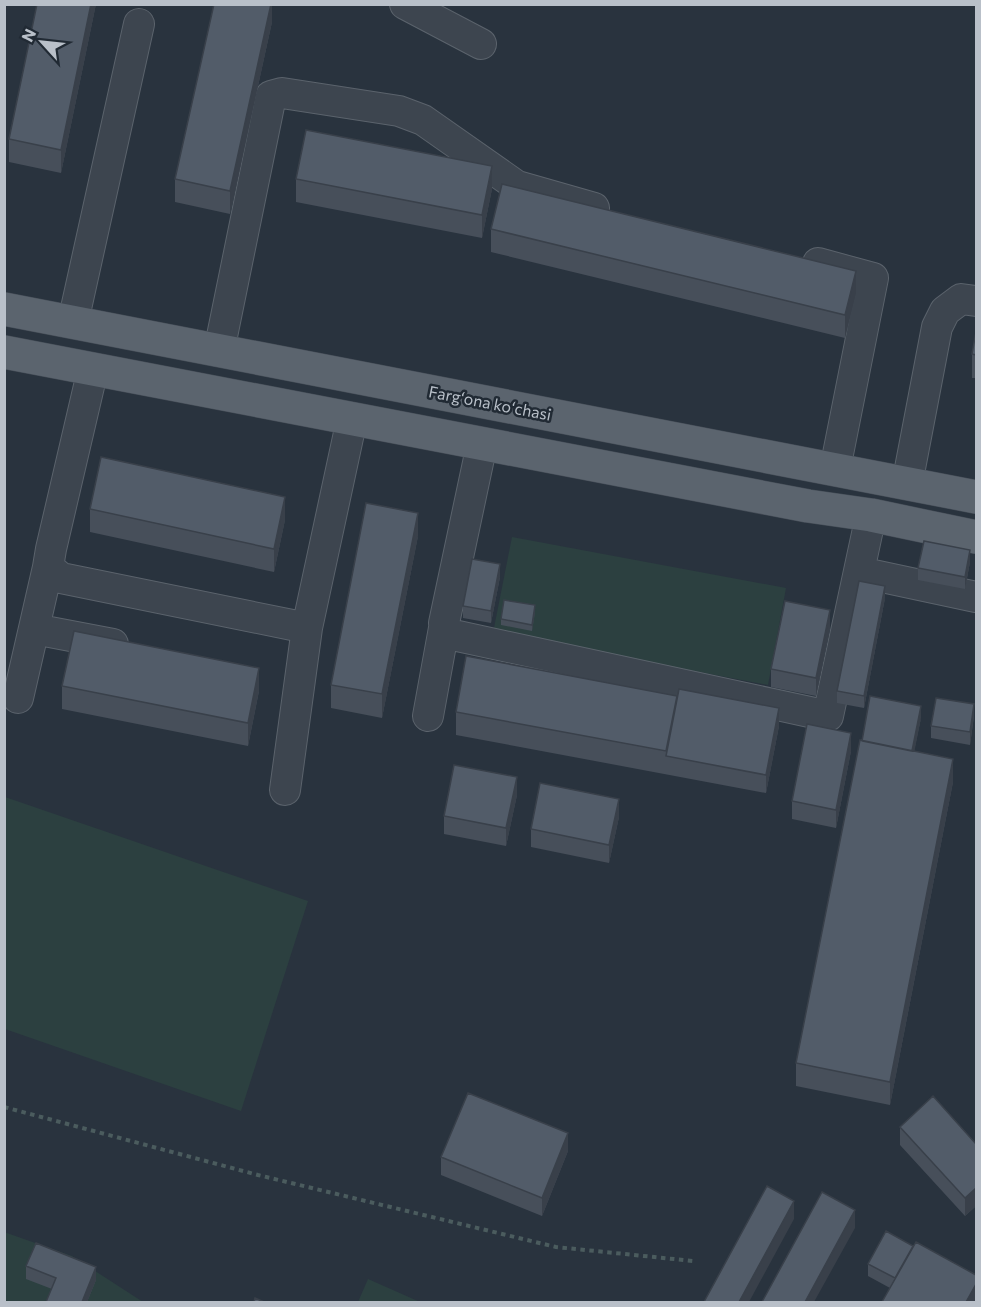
<svg xmlns="http://www.w3.org/2000/svg" width="981" height="1307" font-family="Commissioner,sans-serif">
<rect width="100%" height="100%" fill="#29333e"/>
<!-- green -->
<path fill="#2c4040" d="M512,537L786,588L768,685L493,633Z
M5,797L308,901L241,1111L5,1029Z
M4,1232L72,1256L143,1302H5Z
M368,1279L420,1302H358Z"/>
<g fill="none" stroke-linecap="round" stroke-linejoin="round">
<defs>
<path id="minor" d="M405,4L481,44
M818,263L873,278L835,469
M73,322L139,24
M219,351L271,96L282,93L399,111L423,120L517,186L594,208
M93,369L51,549L48,567L61,578L307,628L352,419
M482,444L444,623L446,632L453,635L828,716L871,515
M907,484L937,327L945,311L961,299L976,301
M859,572L976,597
M34,629L113,644
M18,698L48,567
M428,716L444,628
M285,790L307,628"/>
<path id="major" d="M4,309L976,497
M4,352L808,506L871,515L976,537"/>
</defs>
<!-- minor casing -->
<use href="#minor" stroke="#5b636c" stroke-width="32"/>
<!-- major casing -->
<use href="#major" stroke="#464e58" stroke-width="34"/>
<!-- path -->
<path stroke="#4b5c5e" stroke-width="4" stroke-dasharray="4.5 4.5" stroke-linecap="butt" d="M4,1107L258,1175L556,1247L693,1261"/>
<!-- minor -->
<use href="#minor" stroke="#3d454f" stroke-width="30"/>
<!-- major -->
<use href="#major" stroke="#5b646e" stroke-width="33"/>
</g>
<!-- wall -->
<path fill="#474f5a" d="M96,4L61,173L9,162V139Z
M272,4V22L230,214L175,202V179Z
M296,179L492,189L482,238L296,202Z
M491,229L856,294L845,338L491,252Z
M976,332V378H972V354Z
M90,509L285,520L274,572L90,532Z
M418,536L382,718L331,708V685Z
M970,562L965,589L918,580V568Z
M500,577L491,623L463,618V606Z
M885,598L864,708L837,703V691Z
M535,612L532,631L501,625V619Z
M830,628L816,696L771,687V669Z
M62,686L259,691L248,746L62,709Z
M677,701L779,726L766,793L456,735V712Z
M974,716L970,745L931,738V726Z
M921,718L914,751L953,782L890,1105L796,1086V1063Z
M851,751L836,828L792,819V801Z
M517,795L506,846L444,834V816Z
M619,817L609,863L531,847V829Z
M900,1127L976,1144V1206L965,1216L900,1145Z
M568,1151L542,1216L441,1175V1157Z
M913,1246L890,1288L868,1276V1264Z
M26,1266L96,1280L87,1302H46L52,1289L26,1279Z"/>
<!-- shaded-wall -->
<path fill="#39404a" d="M91,4H96L61,173V150Z
M271,4H272V22L230,214V191Z
M492,166V189L482,238V215Z
M856,271V294L845,338V315Z
M285,497V520L274,572V549Z
M418,513V536L382,718V694Z
M970,550V562L965,589V577Z
M500,564V577L491,623V611Z
M885,586V598L864,708V696Z
M535,605V612L532,631V625Z
M830,610V628L816,696V678Z
M259,668V691L248,746V723Z
M974,704V716L970,745V732Z
M921,706V718L910,774V761Z
M779,708V726L766,793V775Z
M851,733V751L836,828V810Z
M953,759V782L890,1105V1082Z
M517,777V795L506,846V828Z
M619,799V817L609,863V845Z
M568,1133V1151L542,1216V1198Z
M976,1188V1206L965,1216V1198Z
M794,1201V1219L749,1302H739Z
M855,1210V1228L814,1302H805Z
M96,1267V1280L87,1302H82Z
M976,1284V1302H966Z"/>
<!-- building -->
<path fill="#525c69" stroke="#39404a" stroke-width="1.5" d="M37,4H91L61,150L9,139Z
M214,4H271L230,191L175,179Z
M306,130L492,166L482,215L296,179Z
M502,184L856,271L845,315L491,229Z
M976,332V355L972,354Z
M101,457L285,497L274,549L90,509Z
M366,503L418,513L382,694L331,685Z
M924,541L970,550L965,577L918,568Z
M472,559L500,564L491,611L463,606Z
M859,581L885,586L864,696L837,691Z
M504,600L535,605L532,625L501,619Z
M785,601L830,610L816,678L771,669Z
M74,631L259,668L248,723L62,686Z
M466,656L677,696L666,751L456,712Z
M679,689L779,708L766,775L666,756Z
M870,696L921,706L912,751L862,741Z
M936,698L974,704L970,732L931,726Z
M807,724L851,733L836,810L792,801Z
M860,740L953,759L890,1082L796,1063Z
M454,765L517,777L506,828L444,816Z
M540,783L619,799L609,845L531,829Z
M468,1093L568,1133L542,1198L441,1157Z
M933,1096L976,1144V1188L965,1198L900,1127Z
M767,1186L794,1201L739,1302H704Z
M822,1192L855,1210L805,1302H762Z
M886,1231L913,1246L895,1278L868,1264Z
M916,1242L976,1275V1284L966,1302H882Z
M36,1243L96,1267L82,1302H46L56,1278L26,1266Z
M255,1298L264,1302H254Z"/>
<g text-anchor="middle" stroke-width="5" stroke-linejoin="round" paint-order="stroke">
<!-- street labels -->
<g font-size="16" fill="#b9c0c9" stroke="#212a34">
<text transform="translate(490 403) rotate(11)" y="6">Fargʻona koʻchasi</text>
</g>
</g>
<!-- border -->
<rect width="981" height="1307" fill="none" stroke="#b9c0c9" stroke-width="12"/>
<!-- north arrow -->
<g transform="translate(42 42) rotate(297)" stroke="#212a34" stroke-width="4.5" paint-order="stroke">
<path d="M0-4.5L10 22L0 15L-10 22Z" fill="#b9c0c9"/>
<text y="-9" font-size="16" font-weight="bold" text-anchor="middle" fill="#b9c0c9">N</text>
</g>
</svg>
